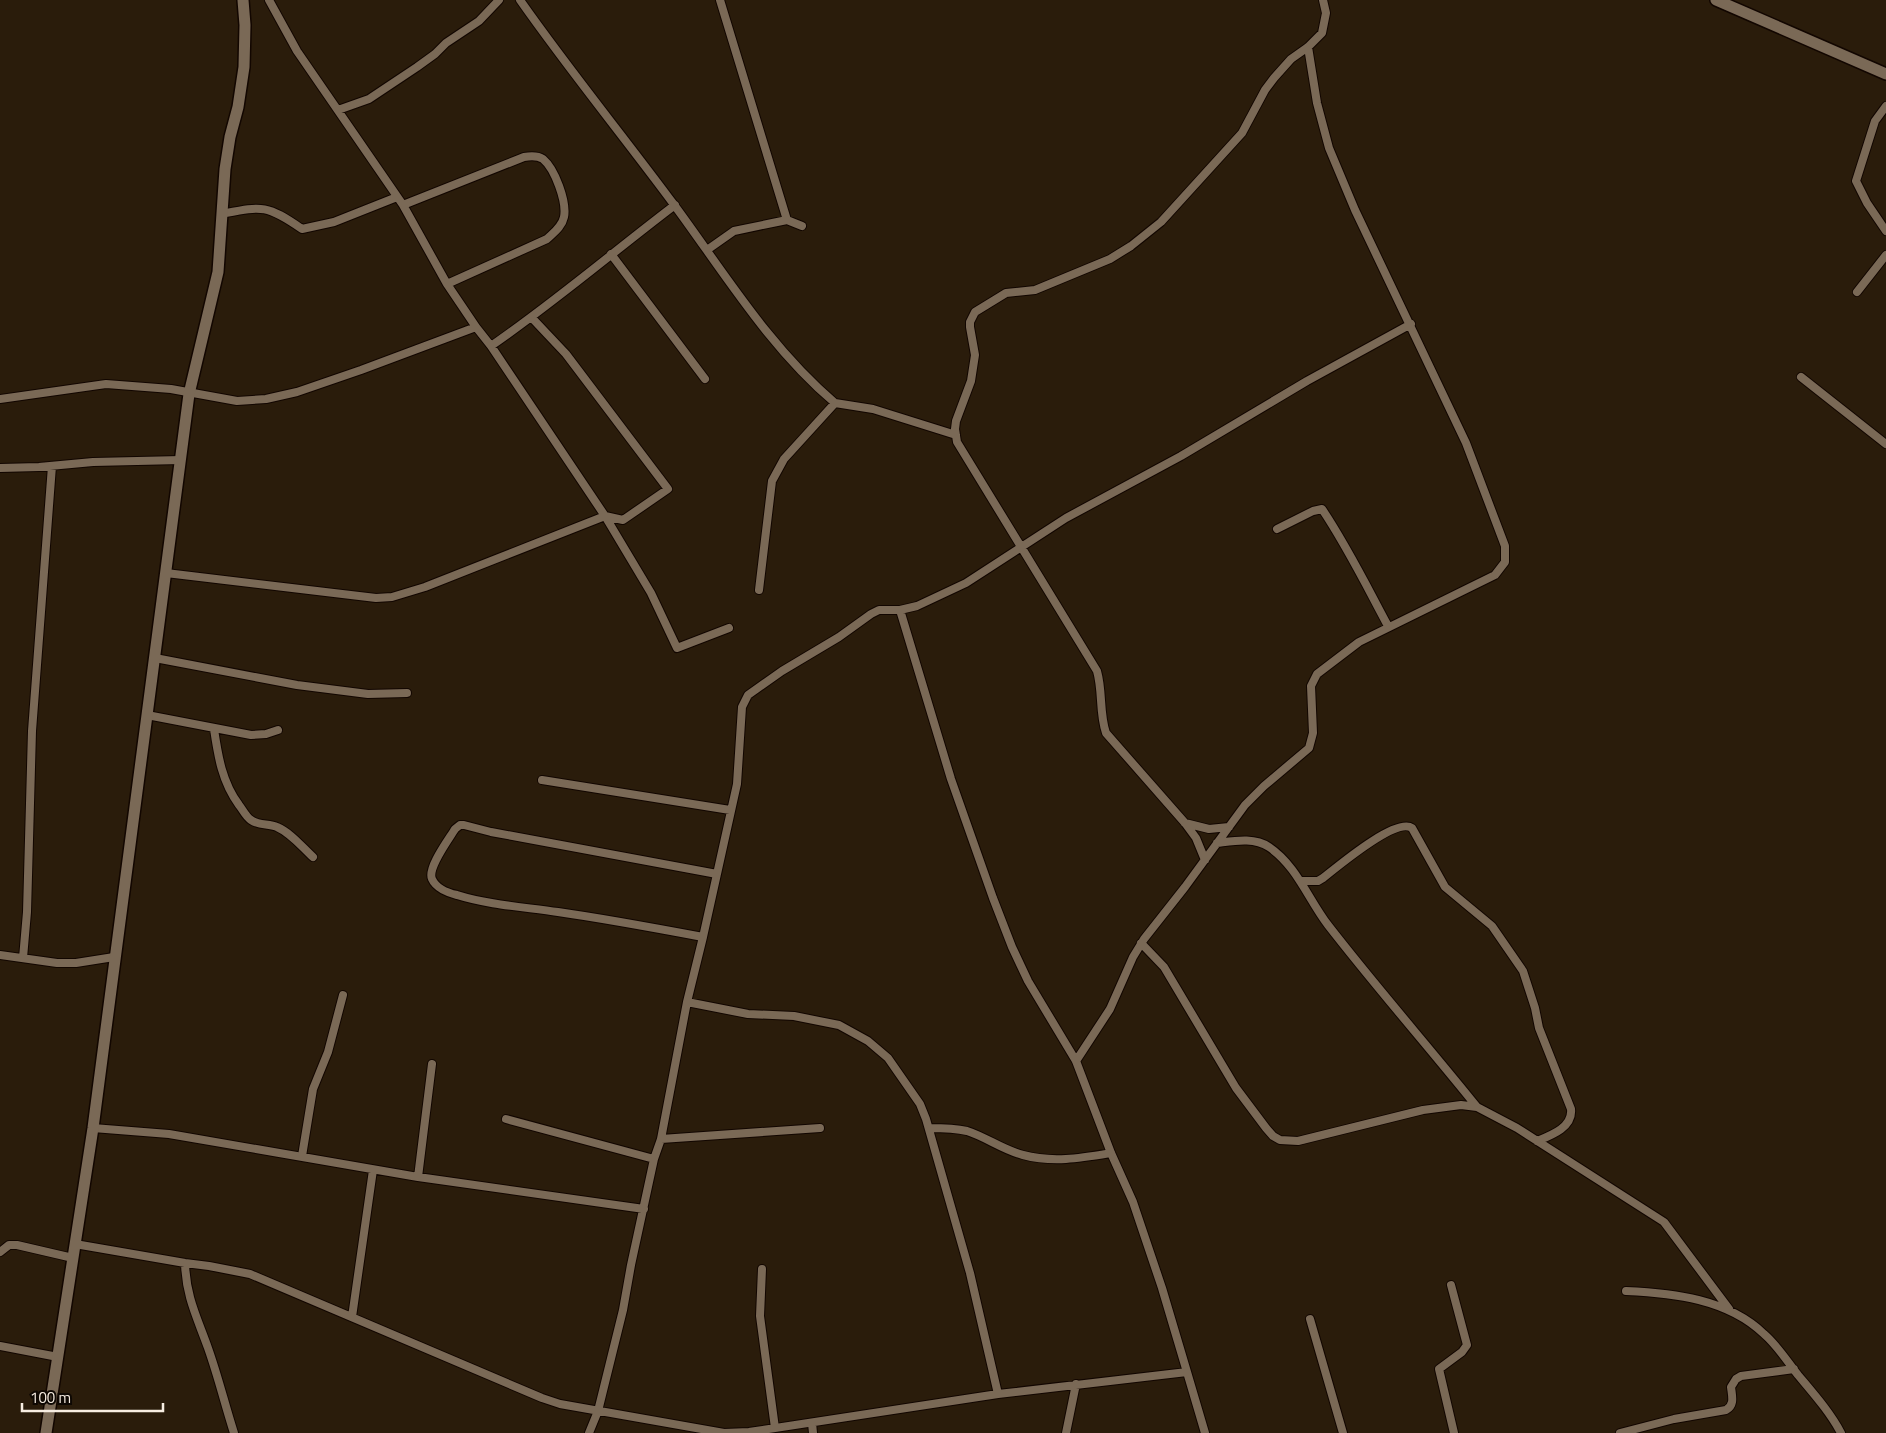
<svg xmlns="http://www.w3.org/2000/svg" width="1886" height="1433" font-family="'Titillium Web',sans-serif">
<rect width="100%" height="100%" fill="#2a1c0b"/>
<g fill="none" stroke-linecap="round" stroke-linejoin="round">
<defs>
<path id="street" d="M269,0L297,51L403,205L447,284L476,327L491,346L605,516L651,593L677,648L729,628
M520,0C569,70 624,137 675,206C725,274 770,348 835,403
M720,0L787,220L802,226
M1886,106L1875,121L1856,181L1867,203L1886,231
M338,110L369,99L417,67L435,54L446,43L479,21L499,0
M403,205L524,157C530,156 537,155 543,159C555,169 567,202 564,217C562,227 553,233 547,239L447,284
M221,214C262,206 266,204 302,229L334,222L397,197
M707,250L734,231L787,220
M611,254L705,379
M1857,292L1886,255
M491,346C555,302 613,252 675,205
M1801,377L1886,444
M0,399L106,384L171,389L237,401L266,399L297,392L361,370L476,327
M0,468L39,467L93,462L181,460
M1277,529L1313,511L1322,509C1347,546 1367,587 1388,626
M166,573L376,598L392,597L425,587L605,516L623,520L668,489L566,354L532,318
M759,590L772,481L784,459L835,403L873,409L956,435
M900,610L951,779L993,898L1012,947L1028,981L1076,1061L1111,1153L1133,1202L1162,1288L1187,1372
M155,658L297,685L368,694L407,693
M147,715L251,735L266,734L278,730
M214,729C218,756 222,782 239,805C243,810 246,817 251,820C259,826 269,823 277,827C291,833 302,847 313,857
M542,780L730,810
M1185,823L1209,829L1229,827
M1217,843C1234,841 1254,837 1269,847C1297,866 1308,899 1328,925C1376,987 1428,1046 1477,1107
M1205,860L1196,838L1185,823L1106,733C1099,713 1103,692 1097,671L957,442L955,429L956,421L971,381L975,355L970,327V322L975,312L1006,293L1035,290L1110,259L1131,246L1161,222L1242,133L1265,90L1274,78L1291,59L1308,47L1322,33L1326,13L1323,0
M1300,881H1318L1323,878C1337,867 1396,817 1412,828L1445,887L1492,926L1523,971L1535,1008L1539,1028L1571,1109C1573,1127 1552,1135 1537,1141
M703,937C655,928 607,919 558,912C524,907 489,905 457,895C448,893 436,888 432,879C427,868 449,839 455,829L460,825H464L491,832L717,874
M1141,943L1164,967L1236,1088L1266,1128L1273,1136L1280,1140L1298,1141L1423,1110L1461,1105L1477,1107L1517,1128L1664,1222L1729,1309
M0,955L57,963H76L114,957
M23,958L27,912L32,731L52,466
M687,1002L748,1014L794,1016L839,1025L868,1041L888,1058L920,1104L926,1119L970,1273L998,1394
M1076,1061L1110,1009L1133,957L1144,939L1185,887L1245,805L1264,786L1309,748L1313,733L1311,686L1317,674L1359,642L1495,575L1505,562V546L1466,443L1355,210L1329,148L1317,103L1308,47
M506,1119L654,1159
M93,1128L169,1134L418,1177L644,1209
M929,1128C942,1128 954,1128 967,1131C986,1137 1003,1150 1023,1155C1053,1163 1081,1158 1111,1153
M661,1139L820,1128
M302,1156L313,1089L328,1052L343,995
M418,1177L432,1064
M75,1244L185,1263L209,1266L250,1274L542,1398L560,1404L724,1433L749,1432L998,1394L1187,1372L1205,1433
M0,1252L9,1245H17L73,1258
M185,1263C186,1297 197,1317 208,1348C218,1376 225,1405 234,1433
M762,1269L760,1316L775,1428
M1451,1285L1467,1345L1462,1352L1439,1369L1454,1433
M1626,1291C1673,1293 1728,1299 1764,1334C1777,1345 1787,1361 1798,1375C1813,1393 1830,1412 1841,1433
M352,1317L373,1170
M1310,1319L1343,1433
M0,1346L58,1357
M812,1423L813,1433
M589,1433L598,1411L623,1310L631,1265L654,1159L661,1139L687,1002L703,937L737,784L742,707L748,695L782,671L839,637L871,614L879,610H900L917,606L966,583L1066,518L1181,456L1307,381L1411,324
M1066,1433L1076,1384
M1620,1433L1674,1419L1726,1410C1735,1405 1732,1396 1731,1387L1736,1379L1741,1376L1794,1369"/>
<path id="secondary" d="M1716,0L1886,74
M46,1433L93,1128L189,394L218,272L225,169L230,137L238,107L244,67L245,25L243,0"/>
</defs>
<!-- street casing -->
<use href="#street" stroke="#120600" stroke-width="10"/>
<!-- secondary casing -->
<use href="#secondary" stroke="#120600" stroke-width="14"/>
<!-- street -->
<use href="#street" stroke="#7a6956" stroke-width="8"/>
<!-- secondary -->
<use href="#secondary" stroke="#7a6956" stroke-width="11"/>
</g>
<!-- scale -->
<path d="M22 1403v8h141v-8" fill="none" stroke="#f7ede2" stroke-width="2.5"/>
<text x="30" y="1403" font-size="15" fill="#f7ede2" stroke="#0e0803" stroke-width="4" paint-order="stroke">100 m</text>
</svg>
